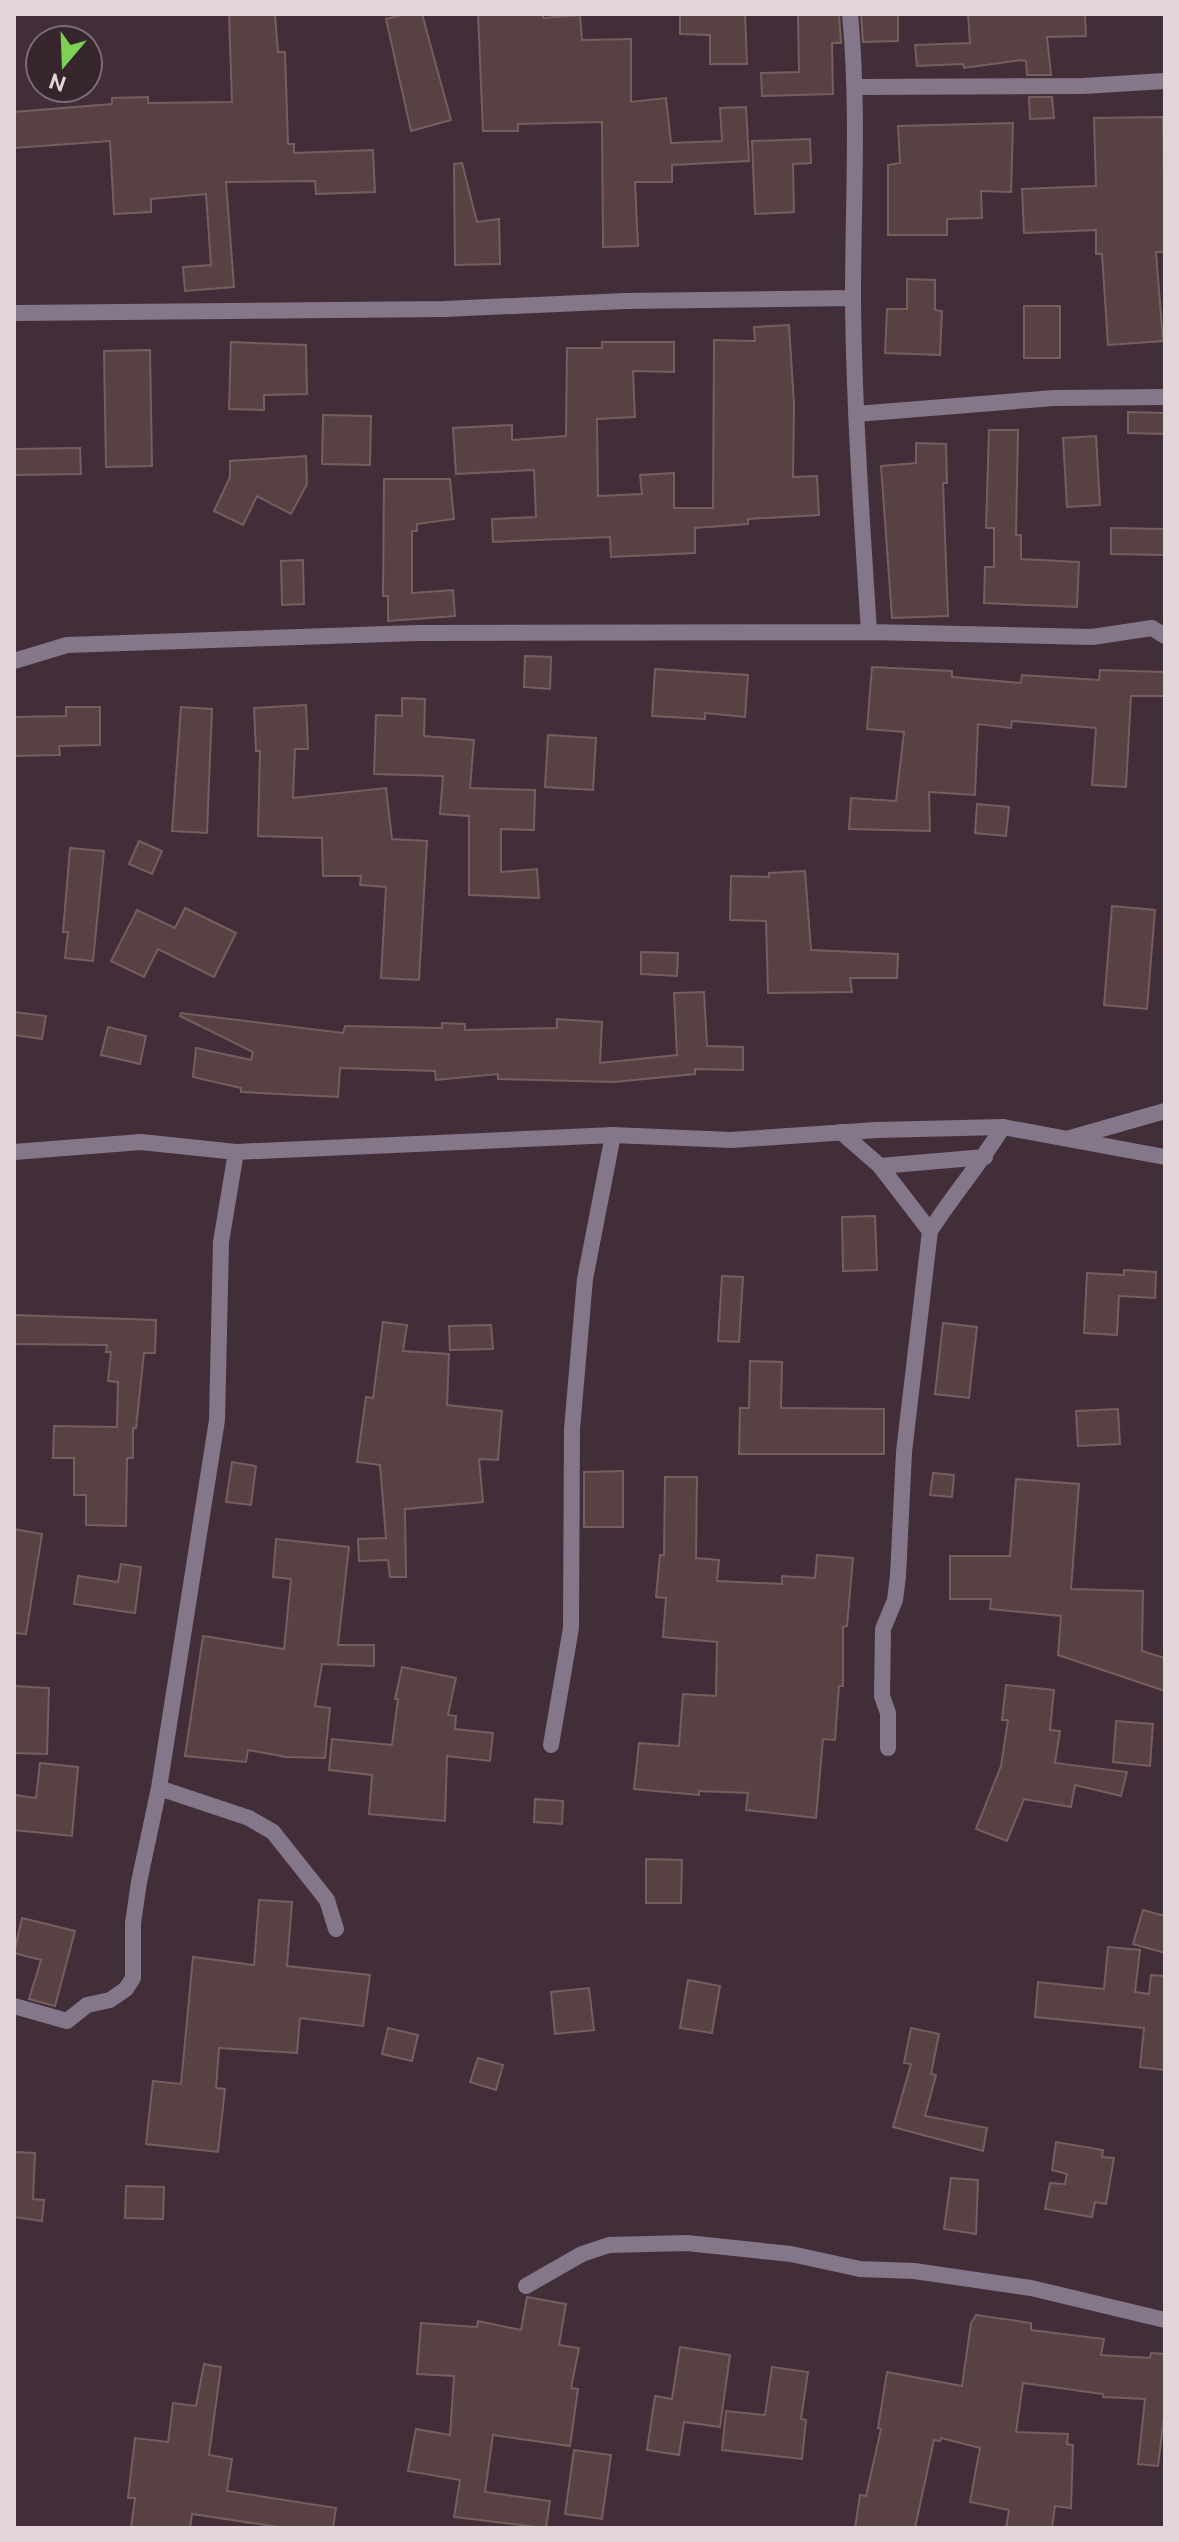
<svg xmlns="http://www.w3.org/2000/svg" width="1179" height="2542" font-family="Ubuntu,sans-serif">
<rect width="100%" height="100%" fill="#412e38"/>
<!-- building -->
<path fill="#584142" stroke="#765e5f" stroke-width="2" d="M229,14H275L278,52H285L288,144H294V153L373,150L375,192L316,194L315,181L226,182L234,287L185,291L183,267L211,265L206,194L151,199V212L114,214L110,141L14,148V112L112,104V98L148,97V103L232,102Z
M406,14H422L451,120L411,131L386,19Z
M478,14H543V18L580,15L582,40L631,39V102L666,98L671,143L722,141L720,108L746,107L749,161L672,165V182H635L638,246L603,247L602,122L518,124V131H483Z
M680,14H745L747,64H710V35L680,34Z
M798,14H839L841,43H832L833,94L762,96L761,73L799,72Z
M861,14H898V41L863,42Z
M968,14H1085L1086,36L1047,37L1051,75H1027L1026,61L1021,60L964,68L963,64L917,66L915,45L970,43Z
M1029,97H1052L1054,118L1030,119Z
M1163,117L1165,252H1156L1163,341L1108,345L1102,254H1096V230L1024,233L1022,189L1096,186L1094,118Z
M1013,123L1011,192L981,191L982,218L947,219V235H888V165L900,163L898,126Z
M810,139L811,163L793,164L794,212L755,214L752,141Z
M462,163L477,222L499,219L500,264L455,265L454,164Z
M907,279L935,280V310L942,311L940,355L885,353L887,309H907Z
M1024,306H1060V358H1024Z
M789,325L794,405L793,477L817,476L819,515L748,519V524L695,528V553L611,557L610,537L493,542L492,519L536,517L534,470L456,474L453,428L512,425V440L566,436L567,348H602V342H674V372L633,371L635,417L597,419L598,496L642,494L640,475L674,473V508H713L714,340L755,341L754,327Z
M231,342L306,345L307,394L264,395V410L229,409Z
M150,350L152,466L106,467L104,351Z
M1128,412L1165,413V434L1128,433Z
M323,415L371,416L370,465L322,464Z
M989,430H1018L1016,535H1021V559L1079,562L1077,607L984,603L985,567H994V528H986Z
M1096,436L1100,505L1067,507L1063,438Z
M916,443L946,444L947,483H943L948,616L892,618L881,466L916,463Z
M80,448L81,474L14,475V449Z
M306,456L307,484L291,514L257,496L243,525L214,511L230,477V461Z
M384,479H450L454,519L417,524V531H412V593L453,590L455,616L388,621V596H383Z
M1111,528L1165,529V555L1111,554Z
M303,560L304,604L282,605L281,561Z
M525,656L551,657L550,689L524,687Z
M872,667L952,671V677L1021,683L1022,675L1099,680L1100,670L1165,672V696H1131L1126,787L1092,785L1096,728L1012,721L1011,728L978,724L975,795L929,792L930,831L849,829L851,798L896,801L904,732L867,729Z
M655,669L748,675L745,717L705,713V719L652,716Z
M402,698L425,699L424,736L474,740L470,788L535,790L534,830L501,829V872L537,869L539,898L469,895V816L440,814L443,776L374,774L376,715L402,716Z
M306,705L308,749H295L293,798L386,788L392,839L427,841L419,980L381,978L386,887L360,885L361,876H323L322,838L258,836L260,751H256L254,708Z
M66,707H100V745L59,746L60,755L14,756V717L66,716Z
M181,707L212,709L207,833L172,831Z
M548,735L596,738L593,790L545,787Z
M977,804L1009,807L1006,836L975,833Z
M139,841L162,851L152,874L129,864Z
M70,848L104,851L93,961L65,958L68,932H63Z
M805,871L811,950L898,954L897,978H850L852,992L768,993L766,921L730,920L731,876L769,877V873Z
M1112,906L1155,910L1147,1009L1104,1005Z
M185,908L236,933L214,977L158,949L144,977L111,961L137,910L175,928Z
M641,952L678,953L677,976L641,974Z
M704,992L707,1046L743,1047V1070L695,1069V1074L614,1082L498,1079V1074L436,1080L435,1071L340,1068L338,1097L241,1092V1088L193,1077L196,1048L251,1060L253,1052L180,1016L181,1013L343,1033L345,1026L442,1028V1023L465,1024V1030L557,1028V1019L602,1022L600,1063L677,1055L674,993Z
M14,1012L46,1016L42,1039L14,1035Z
M108,1027L146,1036L140,1064L101,1055Z
M875,1216L877,1270L843,1271L842,1217Z
M1124,1270L1156,1272L1155,1298L1119,1296L1117,1335L1084,1333L1087,1273L1124,1275Z
M722,1276L743,1277L739,1342L718,1341Z
M14,1315L156,1320L155,1353H144L136,1428H133V1458H127L126,1526L86,1525V1495H74V1458H53L54,1426L117,1427L118,1382L108,1381L111,1352H106L107,1345L14,1344Z
M383,1322L407,1325L403,1351L449,1354L447,1405L502,1411L498,1460L479,1459L483,1502L405,1509L406,1577H390L388,1560L359,1561L358,1539L386,1538L380,1465L357,1462L366,1397L373,1398Z
M943,1323L977,1327L969,1398L935,1394Z
M491,1325L493,1349L450,1350L449,1326Z
M750,1361L782,1362L781,1408L884,1409V1454H739L740,1408H749Z
M1118,1409L1120,1444L1078,1446L1076,1411Z
M232,1462L256,1466L251,1505L226,1502Z
M623,1471V1527H584V1472Z
M933,1473L954,1475L952,1497L930,1495Z
M665,1477H697L696,1558L719,1560L717,1581L782,1584V1576L815,1578L817,1555L853,1558L847,1626L843,1627V1686H839L835,1740L823,1739L816,1818L746,1810L748,1793L699,1791V1795L634,1789L639,1743L679,1746L683,1694L716,1696L717,1642L663,1637L666,1598L656,1597L660,1555H664Z
M1016,1479L1079,1484L1071,1589L1143,1591L1142,1651L1165,1658V1691L1058,1655L1061,1616L990,1609L991,1599H950V1556H1010Z
M14,1529L42,1534L26,1634L14,1633Z
M276,1539L349,1547L338,1645H374V1666L322,1664L315,1706L330,1708L325,1758L286,1757L248,1750L246,1762L185,1756L203,1636L284,1649L291,1579L273,1577Z
M121,1564L141,1567L135,1613L74,1604L78,1576L118,1582Z
M402,1667L456,1678L448,1715L456,1716L455,1729L493,1733L490,1761L447,1756L445,1821L369,1814L372,1775L329,1770L332,1739L392,1745L398,1699H395Z
M1006,1685L1054,1690L1050,1730L1060,1731L1055,1763L1127,1772L1121,1796L1075,1785L1071,1807L1024,1799L1007,1841L976,1829L1001,1766L1008,1720H1002Z
M14,1686L49,1688L47,1754L14,1753Z
M1116,1721L1153,1724L1150,1766L1113,1762Z
M40,1763L78,1767L72,1836L14,1830V1795L36,1798Z
M535,1799L563,1801L562,1824L534,1822Z
M646,1859L682,1860L681,1903H646Z
M259,1900L292,1902L287,1966L370,1975L363,2026L300,2018L297,2053L219,2048L216,2088L225,2089L218,2152L146,2144L153,2081L181,2084L193,1957L254,1965Z
M1143,1910L1165,1916V1953L1133,1944Z
M22,1918L75,1931L55,2006L29,1999L41,1960L14,1953Z
M1108,1947L1140,1950L1135,1992L1149,1994L1151,1975L1165,1976V2070L1140,2067L1144,2028L1035,2017L1038,1982L1104,1989Z
M688,1980L720,1986L712,2033L680,2028Z
M589,1988L594,2030L555,2034L551,1992Z
M388,2028L418,2035L412,2061L382,2054Z
M911,2028L939,2034L931,2074L936,2075L925,2116L987,2128L983,2151L893,2127L911,2064L904,2063Z
M478,2058L503,2065L496,2090L470,2082Z
M1056,2142L1103,2150L1102,2157L1114,2158L1106,2204L1095,2202L1092,2217L1045,2209L1050,2183L1065,2184L1067,2174L1052,2170Z
M14,2152L35,2153L33,2199L44,2200L42,2221L14,2217Z
M951,2178L978,2180L976,2234L944,2229Z
M126,2186L164,2187L163,2219L125,2218Z
M527,2297L566,2304L559,2345L579,2348L571,2388L578,2389L570,2446L493,2435L485,2492L550,2501L546,2528L454,2517L460,2480L408,2471L416,2429L450,2435L454,2376L417,2374L421,2323L477,2327L478,2321L521,2330Z
M976,2315L1031,2323V2330L1104,2339L1101,2355L1150,2358L1151,2353L1165,2354V2408L1158,2466L1138,2464L1145,2399L1103,2397V2394L1023,2383L1016,2432L1068,2434L1067,2444L1073,2445L1071,2508L1055,2506L1052,2528H1006L1009,2510L970,2502L980,2448L941,2438L940,2441L934,2440L915,2528H855L860,2495L866,2496L881,2429L878,2428L887,2372L962,2386L971,2323Z
M680,2347L730,2355L720,2427L684,2422L679,2455L647,2450L655,2396L672,2399Z
M204,2364L221,2367L209,2455L232,2459L227,2491L336,2508L333,2528H285L192,2514L190,2528H131L135,2498H128L135,2438L168,2442L173,2403L196,2406Z
M772,2367L808,2372L801,2419L806,2420L802,2459L722,2450L726,2411L765,2415Z
M574,2450L611,2455L602,2519L565,2514Z"/>
<g fill="none" stroke-linecap="round" stroke-linejoin="round">
<!-- minor -->
<path stroke="#85778a" stroke-width="16" d="M850,14C859,109 853,203 853,299C854,410 862,521 869,632
M857,87L1083,86L1165,81
M14,313L444,309L625,301L853,298
M856,414L1054,398L1165,397
M14,661L67,645L417,633L869,632L1092,637L1152,628L1165,636
M841,1132L880,1166L930,1231
M880,1166L985,1157
M551,1745L571,1628L572,1429L585,1279L613,1135
M888,1748V1713L882,1696L883,1629L895,1600L898,1576L904,1452L930,1231C953,1195 980,1164 1003,1127
M159,1788L249,1818L273,1832L327,1900L336,1929
M14,2006L67,2021L87,2005L110,2000L126,1989L133,1978V1923L139,1882L159,1788L217,1420L221,1242L236,1152
M526,2286L582,2254L609,2245L687,2243L791,2254L860,2269L914,2271L1031,2288L1165,2320"/>
<!-- tertiary -->
<path stroke="#85778a" stroke-width="16" d="M1070,1138L1165,1111
M14,1152L141,1142L236,1152L613,1135L731,1140L876,1130L1003,1127L1165,1157"/>
</g>
<!-- border -->
<rect width="1179" height="2542" fill="none" stroke="#e2d6db" stroke-width="32"/>
<!-- north arrow -->
<g transform="translate(64 64) rotate(199)"><circle r="38" fill="#37252e" stroke="#7b6c73" stroke-width="2"/>
<path d="M0-6L14 30L0 20L-14 30Z" fill="#7dd153"/>
<text y="-12" font-size="22" font-weight="bold" text-anchor="middle" fill="#e2d6db">N</text>
</g>
</svg>
